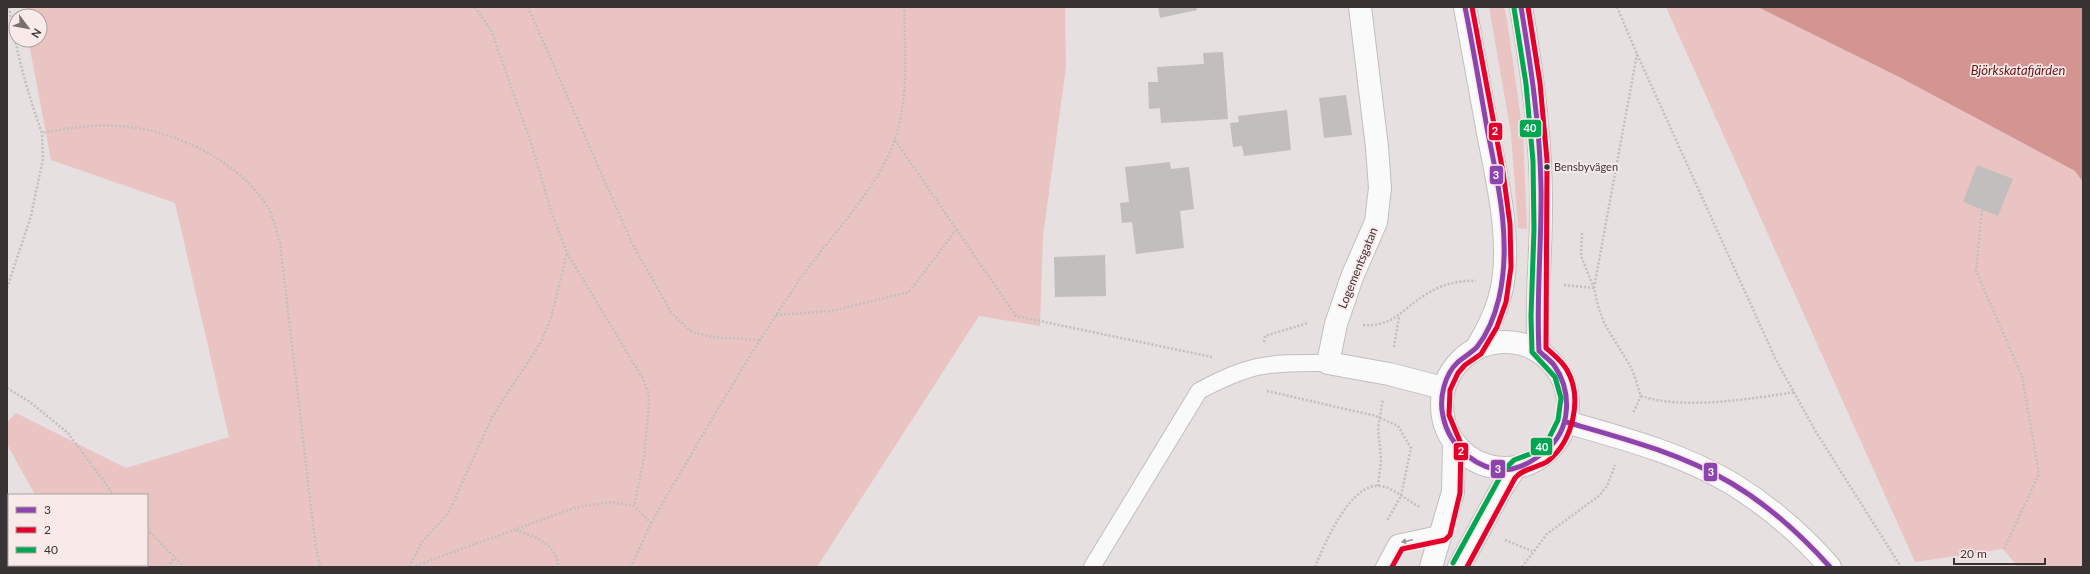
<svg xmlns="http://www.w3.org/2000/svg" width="2090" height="574" font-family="Lato,sans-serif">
<rect width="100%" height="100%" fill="#e6e0e0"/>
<!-- green -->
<path fill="#eac4c2" d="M28,7H1065L1066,67L1043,236L1040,326L979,316L817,567H7V515L9,514V565H147V495H35L7,444V422L16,413L126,468L229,437L175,203L51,160L30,49L29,40H40V16H28Z
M1489,7H1504L1507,20L1523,133L1527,229L1518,228L1511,133Z
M1666,7H1758L1901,78L2075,171L2083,182V567H2018L2003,549L1915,562Z"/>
<!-- water -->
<path fill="#d49492" d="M1758,7H2083V182L2075,171L1901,78Z"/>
<!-- building -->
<path fill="#c3bebe" d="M1158,7H1196L1197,10L1160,18Z
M1223,52L1228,119L1161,123L1160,108L1149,109L1148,82H1158L1157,67L1204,64L1203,53Z
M1346,95L1352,135L1324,138L1319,98Z
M1287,110L1291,150L1244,156L1242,146L1233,147L1230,123L1239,122L1238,116Z
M1170,162L1171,169L1189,167L1194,209L1180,211L1184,248L1136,254L1132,222L1122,223L1120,203L1129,202L1125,167Z
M1977,165L2013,179L1998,216L1963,202Z
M1105,255L1106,296L1055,297L1054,257Z"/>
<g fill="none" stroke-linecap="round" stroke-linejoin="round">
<defs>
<path id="service" d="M1092,567L1199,391C1218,381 1236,372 1257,367C1280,362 1305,363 1328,363
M1384,567L1397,543L1443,533"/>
<path id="minor" d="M1360,7L1377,147L1380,188L1376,222L1352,277L1336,324L1328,363L1389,374L1443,388
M1566,422C1622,438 1680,453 1731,483C1767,505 1802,535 1830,567"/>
<path id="secondary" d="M1465,7C1473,51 1481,94 1489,138C1498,184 1510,235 1503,282C1499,307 1489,327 1476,349
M1521,7C1533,75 1542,143 1541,212C1541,259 1535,305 1539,351
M1442 405a63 63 0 1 1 126 0a63 63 0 1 1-126 0Z
M1431,567L1453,492L1454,444
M1459,567L1503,486L1515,468"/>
</defs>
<!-- service casing -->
<use href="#service" stroke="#c3bebe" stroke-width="18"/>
<!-- minor casing -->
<use href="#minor" stroke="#c3bebe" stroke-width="24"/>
<!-- secondary casing -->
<use href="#secondary" stroke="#c3bebe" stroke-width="24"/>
<!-- path -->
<path stroke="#c1c0bf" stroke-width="2.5" stroke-dasharray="2 2" stroke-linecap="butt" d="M9,7C16,51 27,92 42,133C70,128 100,123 129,127C180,133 239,162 267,206C274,217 276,231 280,243L315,541L320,567
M475,7L491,30L531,143L551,211L567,253L642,377L649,395V402L644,458L634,506
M528,7L632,243L671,312L689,330L695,333L713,337L760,340
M1617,7L1637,54L1776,360L1816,432L1901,567
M895,140L1016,316L1212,357
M1982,210L1976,271L2022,376L2039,474L2004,549
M1582,233L1581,256L1594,288L1598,306L1604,323L1632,369L1641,396L1633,413
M1564,285L1594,288
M7,288L31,216L43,159L42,133
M1594,288L1637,54
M776,315L831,311L909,292L956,230
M1363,325C1394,327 1402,309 1425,295C1440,285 1458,280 1476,281
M1264,342L1265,336L1308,323
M1394,347L1399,317
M7,388L30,402L68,433L114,495
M1267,391L1376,416L1398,426L1411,448L1401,496L1387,521
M1641,396C1682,410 1751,399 1795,392
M1378,486L1381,460L1378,428L1383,399
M651,523C699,442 745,359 799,281C829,237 878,189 895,139C909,97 905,51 904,7
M147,529L184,567
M516,530C534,536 558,545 558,567
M1505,540L1532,551
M167,567L174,558
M409,567L422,542L449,512L492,417L541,342L551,318L567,253
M412,567L574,508L610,502L634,506L651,523L631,567
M1315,567C1324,545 1350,483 1379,486C1394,487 1407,501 1420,507
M1522,567L1547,534L1600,495L1607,486L1615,465"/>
<!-- service -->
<use href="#service" stroke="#fbfafa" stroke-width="16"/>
<!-- minor -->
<use href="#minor" stroke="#fbfafa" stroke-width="22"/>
<!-- secondary -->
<use href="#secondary" stroke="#fbfafa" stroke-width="22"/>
<defs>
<path id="bus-1" d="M1465,7C1473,47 1480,88 1487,128C1498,183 1512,242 1499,298C1495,315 1488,333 1477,347C1471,353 1464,357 1458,362C1444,375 1439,399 1443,416C1449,447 1480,474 1512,469C1525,466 1536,459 1545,451C1572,430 1572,391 1554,365C1550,360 1544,356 1539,351C1536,296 1542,242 1541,187C1540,127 1531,67 1521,7
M1566,422C1622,438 1680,453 1731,483C1768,505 1801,535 1830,567"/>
<path id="bus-2" d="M1392,567L1402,549L1445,540L1450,535L1460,493L1461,444L1449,415L1450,390L1458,373L1465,365L1481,354L1497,327L1506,302L1511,267L1510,224L1503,172L1472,7
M1467,567L1515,478C1523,468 1538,468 1548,461C1573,441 1583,398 1567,370C1562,361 1554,355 1546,348L1547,160L1540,83L1528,7"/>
<path id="bus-3" d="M1453,563L1504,470L1514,460L1538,451L1548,440L1558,420L1561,398L1555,377L1532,352L1531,316L1534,229L1533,161L1526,84L1514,8"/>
</defs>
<!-- bus-1 casing -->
<use href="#bus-1" stroke="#f8eae9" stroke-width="8"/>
<!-- bus-2 casing -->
<use href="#bus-2" stroke="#f8eae9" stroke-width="8"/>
<!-- bus-3 casing -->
<use href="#bus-3" stroke="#f8eae9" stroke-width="8"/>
<!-- bus-1 -->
<use href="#bus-1" stroke="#8e44ad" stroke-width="5"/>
<!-- bus-2 -->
<use href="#bus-2" stroke="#e4002b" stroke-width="5"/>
<!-- bus-3 -->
<use href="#bus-3" stroke="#00a651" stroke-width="5"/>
</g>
<!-- one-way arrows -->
<defs><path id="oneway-solid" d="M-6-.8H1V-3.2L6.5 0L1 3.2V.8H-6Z"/></defs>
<use fill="#9a9796" href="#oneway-solid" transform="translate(1407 541) rotate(168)"/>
<!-- markers -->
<circle fill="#393433" stroke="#f8eae9" stroke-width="1.5" cx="1547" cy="167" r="3.5"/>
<g text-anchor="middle" stroke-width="3.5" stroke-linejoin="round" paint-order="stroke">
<!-- bus labels -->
<g font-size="11" fill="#393433" stroke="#f8eae9" text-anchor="start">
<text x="1554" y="171">Bensbyvägen</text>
</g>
<!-- street labels -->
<g font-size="12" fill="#393433" stroke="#f8eae9">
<text transform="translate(1358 268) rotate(-68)" y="4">Logementsgatan</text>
</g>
<!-- water labels -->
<g font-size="13" font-style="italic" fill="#651418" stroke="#f8eae9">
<text x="2018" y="75">Björkskatafjärden</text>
</g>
</g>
<g stroke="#f8eae9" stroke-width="1.5">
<rect x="1519" y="119" width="23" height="19" rx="4" fill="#00a651"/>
<rect x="1488" y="122" width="15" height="19" rx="4" fill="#e4002b"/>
<rect x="1489" y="165" width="15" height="20" rx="4" fill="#8e44ad"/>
<rect x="1530" y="437" width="23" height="19" rx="4" fill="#00a651"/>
<rect x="1453" y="442" width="16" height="19" rx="4" fill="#e4002b"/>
<rect x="1490" y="459" width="16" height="20" rx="4" fill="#8e44ad"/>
<rect x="1703" y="462" width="15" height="20" rx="4" fill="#8e44ad"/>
</g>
<g font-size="11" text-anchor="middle" font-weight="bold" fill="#fff">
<text x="1530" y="132">40</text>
<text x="1495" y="135">2</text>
<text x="1496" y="179">3</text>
<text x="1542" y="451">40</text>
<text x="1461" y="455">2</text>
<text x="1498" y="473">3</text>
<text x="1711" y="476">3</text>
</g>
<!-- border -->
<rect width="2090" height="574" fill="none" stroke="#393433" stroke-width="16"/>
<!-- legend -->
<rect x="8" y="494" width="140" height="72" fill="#f8eae9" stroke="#aca1a0"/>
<rect x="16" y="507" width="20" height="6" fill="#8e44ad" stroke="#aca1a0"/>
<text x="44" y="514" font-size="12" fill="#393433">3</text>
<rect x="16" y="527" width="20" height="6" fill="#e4002b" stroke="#aca1a0"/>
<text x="44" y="534" font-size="12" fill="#393433">2</text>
<rect x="16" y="547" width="20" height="6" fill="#00a651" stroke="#aca1a0"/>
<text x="44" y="554" font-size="12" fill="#393433">40</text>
<!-- north arrow -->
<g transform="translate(28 28) rotate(122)"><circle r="19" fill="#f8eae9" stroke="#aca1a0"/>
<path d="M0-3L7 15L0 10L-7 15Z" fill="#767070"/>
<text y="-6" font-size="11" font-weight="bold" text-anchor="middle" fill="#393433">N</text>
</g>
<!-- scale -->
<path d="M1954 558v6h91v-6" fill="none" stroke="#393433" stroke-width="2"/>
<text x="1960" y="558" font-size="12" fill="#393433" stroke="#f8eae9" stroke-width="3" paint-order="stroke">20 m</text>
</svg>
